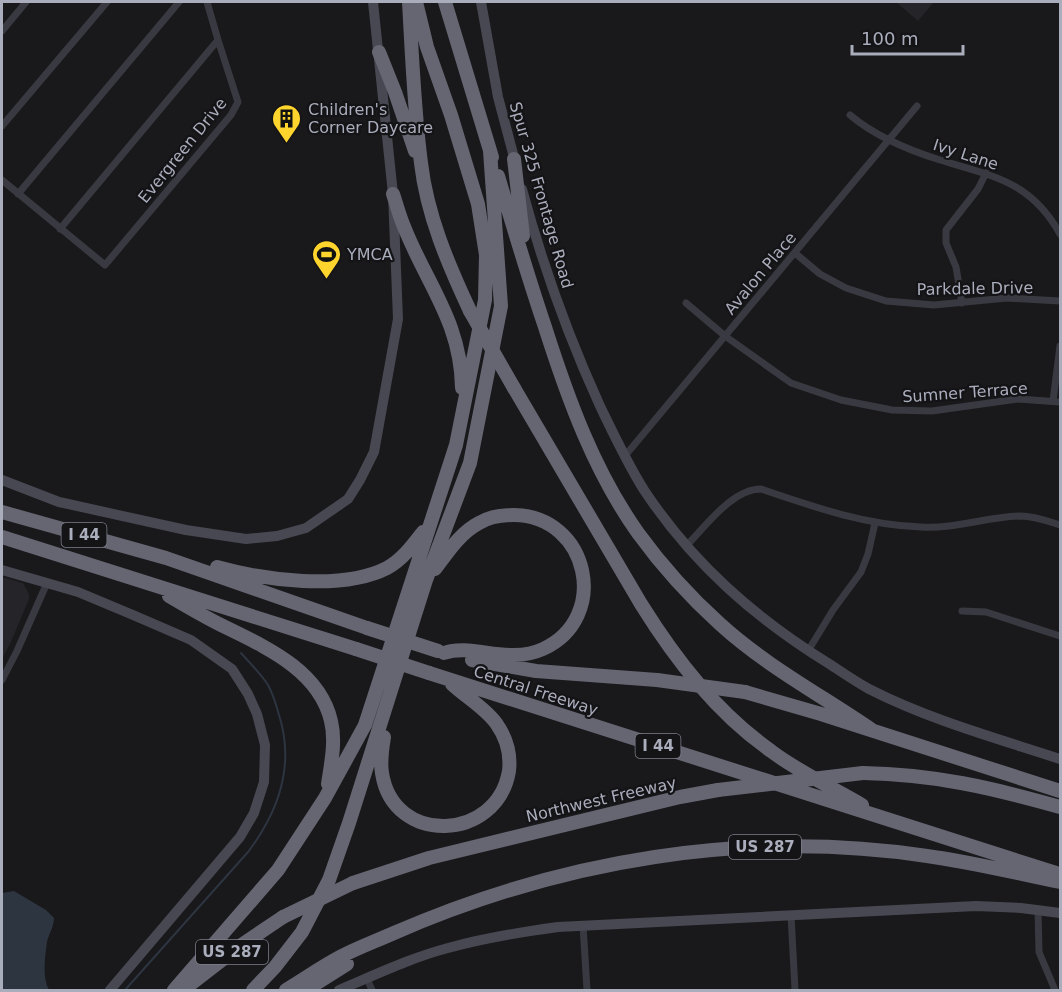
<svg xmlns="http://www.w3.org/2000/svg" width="1062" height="992" font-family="'DejaVu Sans',sans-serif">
<rect width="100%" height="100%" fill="#19181b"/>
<!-- built -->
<path fill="#252428" d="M896,2H934L918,21Z
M2,577L23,583L29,594V599L11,642L2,659Z"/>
<!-- water -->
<path fill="#2d3541" d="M14,891L46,910L54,918C54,927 49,933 47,942C45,957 42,977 49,990H3L2,989V893Z"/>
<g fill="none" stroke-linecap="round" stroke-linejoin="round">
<!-- stream -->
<path stroke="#2d3541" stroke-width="2" d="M125,990L248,852C279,811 295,765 279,715C276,704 273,694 268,685C260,673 250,663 241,653"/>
<!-- street -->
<path stroke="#393941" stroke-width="7" d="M2,31L26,2
M850,115C876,137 908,150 940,160C992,176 1031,181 1060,234
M2,126L107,2
M2,180L105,265L231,115L238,102L218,40
M18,194L179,2
M60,229L218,40L207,2
M795,253L820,274L846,288L886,301L934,305L1007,298L1060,301
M686,303L725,336L791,383L841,400L892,410L932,411L1018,399L1060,402
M962,303L956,267L946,243V230L978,189L986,173
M1053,401L1060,346
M624,457L917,106
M686,546C706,526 732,489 761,489C814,507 865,525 921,527C955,529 987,517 1020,516C1034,516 1048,521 1060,525
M962,611L986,612L1060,636
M808,651L833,610L861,572L868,554L875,523
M2,680L17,651L47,583
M1038,909L1039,952L1055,990
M791,915L795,990
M583,925L587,990
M367,979L372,990"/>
<!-- secondary -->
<path stroke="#474851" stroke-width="10" d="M481,2L498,97L516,165
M522,189C542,263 568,336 600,406C614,435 627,463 644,490C693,564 756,619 831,665C843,673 856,682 869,689C930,720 996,738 1060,759
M2,480L59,502L186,530L246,539L277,536L306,528L348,499L360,480L374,452L398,319L393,194L373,2
M2,570L78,592L133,615L191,640L232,669L248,694L257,714L265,745L264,782L254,813L240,837L110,990
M339,990C375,975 410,958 448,948C484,938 521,932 558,927L976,906L1021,908L1060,913"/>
<!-- highway -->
<path stroke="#656672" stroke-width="14" d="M409,2C412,55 414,109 421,163C427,215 448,264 470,311
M445,2L492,157
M379,52L395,92L415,151
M514,159L523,236
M498,176C513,226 528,277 545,327C568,399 594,471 638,533C662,566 690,597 720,624C766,666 821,695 872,730
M393,194C397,206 400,218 405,229C428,286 461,323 462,388
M514,388L641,604C676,660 716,712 771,751C799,772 831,787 862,805
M2,512L166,558L367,628
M2,537L356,649
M217,567C264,580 342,591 387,568C402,560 413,545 423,532
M435,569C448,552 460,533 479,523C489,517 502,515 514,515C589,516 611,618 543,649C508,665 473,643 444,653
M169,596C186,606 203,616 221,625C263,646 319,669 331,721C336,742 331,763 328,784
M472,660L536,671L657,680
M429,673L1056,873
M745,692L821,714L1060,791
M384,737C382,749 380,761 382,773C393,846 497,842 509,771C511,754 506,737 496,723C485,708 466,697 452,684
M863,773C933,774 993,788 1060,807
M353,883L429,858L680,797L718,790
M174,990L278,870L325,798L365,725L456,445L485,300L486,255L478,204L451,115L427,47L416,2
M183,990L240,946L283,917
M253,990L275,967L302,932L329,880L349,823L426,580L470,463L501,306L490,151
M286,990C303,980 321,967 340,957C357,948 376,941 394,933C561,860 745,829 927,856C971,862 1016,873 1060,882
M306,990L347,964"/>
<!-- highway-bridge -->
<path stroke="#656672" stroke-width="14" d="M470,311L514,388
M367,628L438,651
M356,649L429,673
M657,680L745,692
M718,790L863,773
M283,917L353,883"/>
</g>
<!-- icons -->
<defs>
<symbol id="building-pin" viewBox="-11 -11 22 30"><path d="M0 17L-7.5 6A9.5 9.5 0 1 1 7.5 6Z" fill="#ffd42d" stroke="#141316"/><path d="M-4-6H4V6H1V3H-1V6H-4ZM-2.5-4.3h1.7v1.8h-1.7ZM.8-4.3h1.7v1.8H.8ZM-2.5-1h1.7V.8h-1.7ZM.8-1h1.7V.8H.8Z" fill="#111"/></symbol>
<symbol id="stadium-pin" viewBox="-11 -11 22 30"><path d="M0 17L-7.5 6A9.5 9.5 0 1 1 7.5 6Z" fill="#ffd42d" stroke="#141316"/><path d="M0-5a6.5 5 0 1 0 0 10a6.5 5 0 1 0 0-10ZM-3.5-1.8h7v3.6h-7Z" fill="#111"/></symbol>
</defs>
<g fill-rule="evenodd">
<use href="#building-pin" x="270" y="102" width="33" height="45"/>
<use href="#stadium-pin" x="310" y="238" width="33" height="45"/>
</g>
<g text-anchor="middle" stroke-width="4.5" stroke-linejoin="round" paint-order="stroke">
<!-- shield labels -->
<g fill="#141316" stroke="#7d7f8a" stroke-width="1.5">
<rect x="61.5" y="523" width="45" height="24" rx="4.5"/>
<rect x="635.5" y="734" width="45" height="24" rx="4.5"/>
<rect x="729" y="835" width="72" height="24" rx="4.5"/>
<rect x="196" y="940" width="72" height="24" rx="4.5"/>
</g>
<g font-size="15" font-weight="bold" fill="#aaadbc">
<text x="84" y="540">I 44</text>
<text x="658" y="751">I 44</text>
<text x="765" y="852">US 287</text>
<text x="232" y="957">US 287</text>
</g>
<!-- poi labels -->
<g font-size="16" fill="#aaadbc" stroke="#141316" text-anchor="start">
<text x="308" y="115">Children's<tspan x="308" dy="18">Corner Daycare</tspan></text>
<text x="347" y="260">YMCA</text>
</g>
<!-- street labels -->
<g font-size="16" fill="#aaadbc" stroke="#141316">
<text transform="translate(182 150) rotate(-51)" y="6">Evergreen Drive</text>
<text transform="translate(966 154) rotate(18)" y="6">Ivy Lane</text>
<text transform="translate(542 195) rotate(74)" y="6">Spur 325 Frontage Road</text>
<text transform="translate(760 273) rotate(-50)" y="6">Avalon Place</text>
<text transform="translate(975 288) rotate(-1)" y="6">Parkdale Drive</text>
<text transform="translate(965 392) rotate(-4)" y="6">Sumner Terrace</text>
<text transform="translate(536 690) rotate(18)" y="6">Central Freeway</text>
<text transform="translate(601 799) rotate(-13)" y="6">Northwest Freeway</text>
</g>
</g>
<!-- border -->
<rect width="1062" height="992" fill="none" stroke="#aaadbc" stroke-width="6"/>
<!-- scale -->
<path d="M852 45v9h111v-9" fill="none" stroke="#aaadbc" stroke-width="3"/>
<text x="861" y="45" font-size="18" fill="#aaadbc" stroke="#141316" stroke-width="4.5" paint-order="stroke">100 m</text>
</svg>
